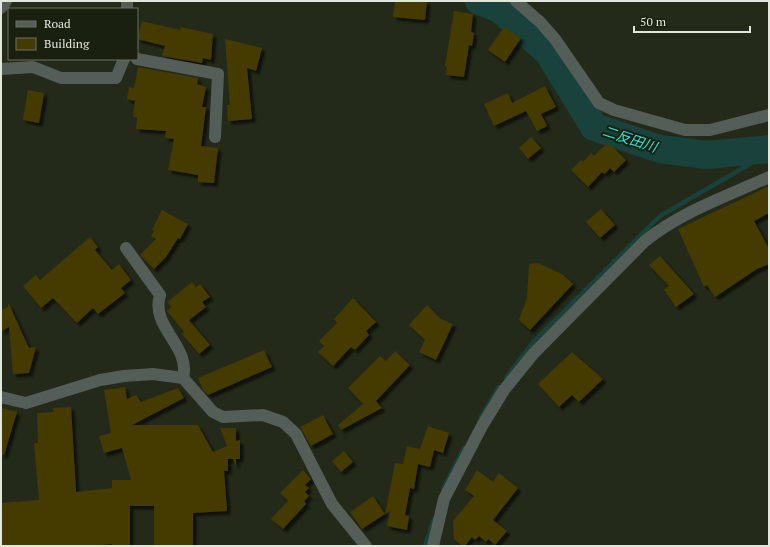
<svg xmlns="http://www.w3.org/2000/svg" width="770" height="547" font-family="'PT Serif','Noto Sans JP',serif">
<defs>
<filter id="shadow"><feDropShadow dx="3.5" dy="3.5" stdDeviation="1" flood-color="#0009"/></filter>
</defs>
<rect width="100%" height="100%" fill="#232a19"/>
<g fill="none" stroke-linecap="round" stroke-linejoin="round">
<!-- stream -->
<path stroke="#19423d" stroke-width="4.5" d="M506,378L533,342L660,216L769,153
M481,417L499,387
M443,489L464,448
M425,546L434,519"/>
<!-- river -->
<path stroke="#19423d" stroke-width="28" d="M479,1L500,9L548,52L594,127L660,149L707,155L769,149"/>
</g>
<!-- building -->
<path fill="#443a05" filter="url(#shadow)" d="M395,1H427L425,20L393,17Z
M454,11L473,14L471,32L474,33L472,46L469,45L464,77L446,75L447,67L445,66Z
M142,21L180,30L181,27L213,34L211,60L203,58L202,63L162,56L165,46L137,39Z
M504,27L521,38L505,62L488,50Z
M225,39L262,48L256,71L247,68L252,119L228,121L227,105H230Z
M138,67L198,78L197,84L206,87L202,107H206L201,146L218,148L214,183L198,182V175L168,170L174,139L165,138L166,131L136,129L137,118L133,117L135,101L127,99L129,87L134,88Z
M545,86L556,107L541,114L547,126L537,131L526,111L494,126L484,104L508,93L512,103Z
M28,90L44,93L39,123L23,120Z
M531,137L541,148L528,159L519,148Z
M606,144L608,146L610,144L626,160L614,172L610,168L605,174L602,172L588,187L571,170L581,160L583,162L591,153L594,156Z
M769,186V213L754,221L769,249V264L757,269L715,297L707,285L704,287L678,229Z
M601,209L615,225L600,238L586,222Z
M162,210L188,224L180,239L178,238L166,257L154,269L140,255L156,239L151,236L154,231L152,230Z
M90,237L98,247L95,250L112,270L119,264L131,280L121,288L125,293L98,314L93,308L77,323L53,298L41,308L23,286L36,275L40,280Z
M660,256L694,294L676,307L664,290L669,286L649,265Z
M538,263L562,274L573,284L530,330L519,320L527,298L529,264Z
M192,282L196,287L200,284L210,297L202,302L206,307L189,320L210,345L199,354L182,334L184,332L167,311L171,307L167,302Z
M353,298L376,322L366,331L369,335L355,350L351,347L333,366L318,352L324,346L319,341L337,323L334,319Z
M8,304H9L29,348L36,347L29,373L13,374L9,327L1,331V310L8,307Z
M427,305L441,319L453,324L436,360L419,352L425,340L409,325Z
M264,350L272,367L208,395L203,390L198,378Z
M395,351L410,365L376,401L382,408L341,430L338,425L363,404L348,388L380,356L386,361Z
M572,352L603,379L579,402L572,395L559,407L538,384Z
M125,387L127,399L136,395L141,402L178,388L184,398L132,425H198L213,452L227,446L220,428H236V441L240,440V459H236V467L233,459H228V471H224L227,511L193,513V546H154V506H130V546H112V544L93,546H1V503L39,500L34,443H38L37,413L54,412L53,408L71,407L76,492L112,488V480H131L122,448L104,453L99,436L111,433L104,390Z
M1,408L17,412L4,455H1Z
M323,415L333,434L311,446L300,427Z
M428,426L449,433L443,453L434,450L430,467L418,464L414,489L410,488L405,515L409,516L407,530L387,526L390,511L385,514L395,463L403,464L407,446L420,449Z
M344,451L353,462L341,472L332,461Z
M303,470L311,479L305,485L309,488L305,492L309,496L304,501L306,504L283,529L271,519L288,501L280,493Z
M477,470L493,482L499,473L518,488L493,520L507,531L495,545L488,539L486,542L479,536L475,540L472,537L465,546H462L454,539L453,521L474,496L465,490Z
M373,496L385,514L362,529L350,512Z"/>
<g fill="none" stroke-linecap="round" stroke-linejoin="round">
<!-- street -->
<path stroke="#545d57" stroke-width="12" d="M516,1L540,22L555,39L599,103L614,110L685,130H710L769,115
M1,8L6,1
M127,9V2
M137,59L218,74L215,137
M1,69L33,67L61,78H116L124,59
M126,248L160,295C150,328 191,345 183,378
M1,397L26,403L100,380L124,376L153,374L183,378L213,412L223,417L263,415L283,422L296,434L332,504L366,546
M433,546L444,499L482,426L504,390L534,353L645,241C681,212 727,196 769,177"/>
</g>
<g text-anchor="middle" stroke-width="4" stroke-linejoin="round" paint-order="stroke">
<!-- water labels -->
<g font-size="14" font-style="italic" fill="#1deadb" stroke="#1a2010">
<text transform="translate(630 139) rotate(18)" y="5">二反田川</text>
</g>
</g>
<!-- border -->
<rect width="770" height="547" fill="none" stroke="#e2e7dc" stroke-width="4"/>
<!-- legend -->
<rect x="8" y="8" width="130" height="52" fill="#1a2010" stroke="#6a7062"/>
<rect x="16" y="21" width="20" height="6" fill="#545d57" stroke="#6a7062"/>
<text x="44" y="28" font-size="12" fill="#e2e7dc">Road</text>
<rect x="16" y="38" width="20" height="12" fill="#443a05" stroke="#6a7062"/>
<text x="44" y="48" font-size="12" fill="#e2e7dc">Building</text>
<!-- scale -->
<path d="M634 26v6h116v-6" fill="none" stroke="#e2e7dc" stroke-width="2"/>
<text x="640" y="26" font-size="12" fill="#e2e7dc" stroke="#1a2010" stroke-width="3" paint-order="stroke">50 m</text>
</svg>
